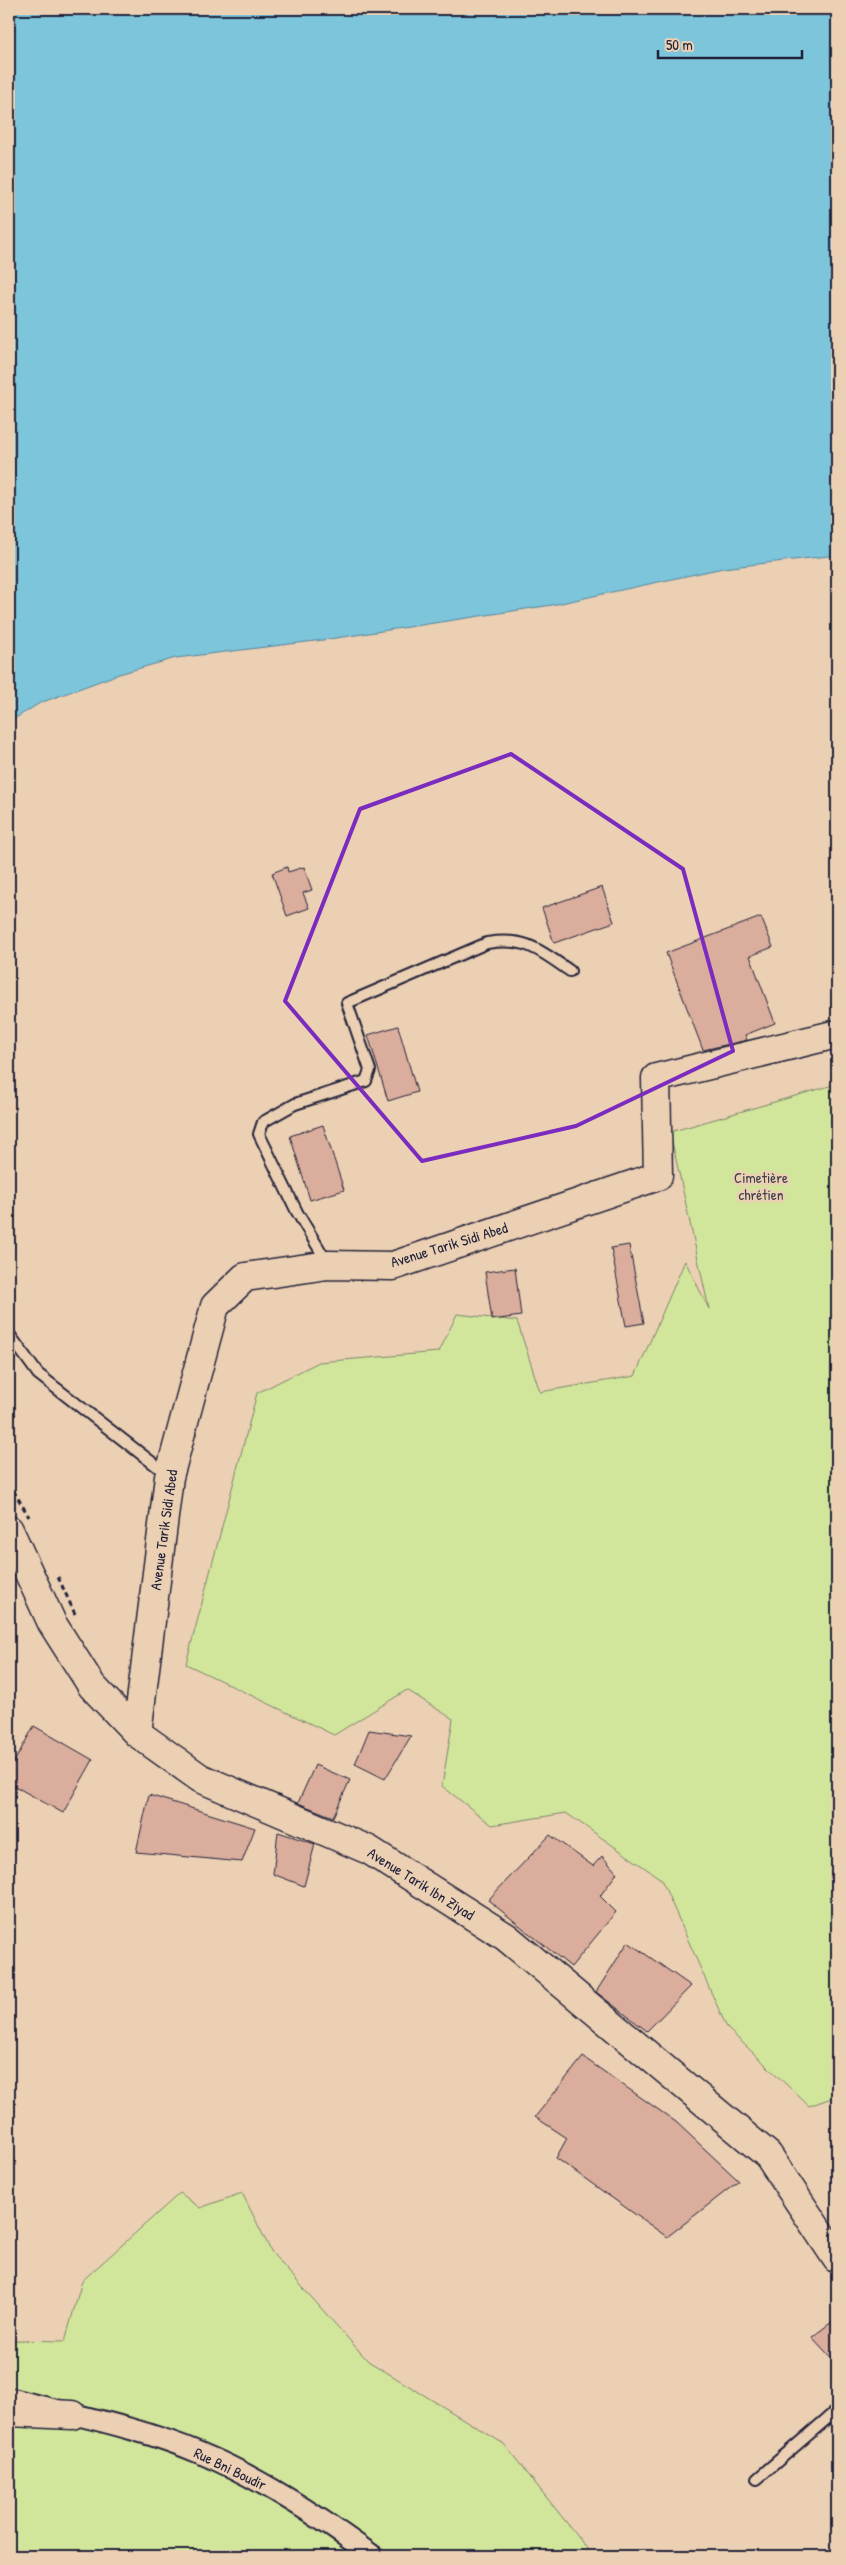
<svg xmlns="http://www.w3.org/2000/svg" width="846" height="2565" font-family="'Patrick Hand',sans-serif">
<rect width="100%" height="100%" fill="#ecd0b3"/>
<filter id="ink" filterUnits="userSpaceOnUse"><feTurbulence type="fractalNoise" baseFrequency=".02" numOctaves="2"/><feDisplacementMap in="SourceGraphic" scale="10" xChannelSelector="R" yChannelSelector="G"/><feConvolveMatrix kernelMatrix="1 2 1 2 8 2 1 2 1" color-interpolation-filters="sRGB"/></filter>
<g filter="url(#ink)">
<!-- green -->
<path fill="#d2e69b" stroke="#7a846b" d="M837,1084V2096L809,2106L727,2028L661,1879L566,1813L492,1825L442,1786L453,1719L407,1690L334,1735L186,1664L257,1393L319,1362L439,1352L457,1314L517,1321L540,1392L635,1376L685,1261L709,1309L670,1132Z
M180,2193L200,2208L242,2193L272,2253L368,2361L504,2444L593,2556H9V2340L65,2341L82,2281Z"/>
<!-- water -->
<path fill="#7bc5db" stroke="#57849b" d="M9,9H837V555L723,568L552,605L323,640L176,658L119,674L40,703L9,722Z"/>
<!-- building -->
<path fill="#daad9c" stroke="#22223b" d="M287,867L288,872L304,867L312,890L303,893L309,908L287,916L272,873Z
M602,887L614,922L554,943L542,908Z
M761,917L773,947L750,956L775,1023L745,1035L747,1040L703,1050L666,953Z
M398,1026L417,1092L388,1101L368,1035Z
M323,1125L344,1190L310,1200L290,1136Z
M629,1245L644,1323L626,1326L611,1248Z
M515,1268L521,1316L492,1320L485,1272Z
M34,1726L93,1760L63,1813L9,1783V1771Z
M369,1730L411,1736L385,1779L355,1764Z
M315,1765L350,1780L333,1817L298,1803Z
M149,1795L255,1828L242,1862L136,1852Z
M278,1832L315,1844L304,1886L273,1874Z
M550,1835L593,1866L602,1856L617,1873L600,1896L616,1912L571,1967L488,1900Z
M628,1942L691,1986L647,2031L596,1992Z
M583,2057L676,2122L739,2181L667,2237L556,2158L567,2138L535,2117Z
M837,2318V2364L812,2337Z"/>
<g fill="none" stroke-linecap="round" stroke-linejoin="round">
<defs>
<path id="lane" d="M327,1262L297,1212L259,1134L263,1122L295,1104L366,1081L370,1070L347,1003L487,943C527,937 539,950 570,971
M9,1334L38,1374L167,1474
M757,2479L837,2410"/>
<path id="street" d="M9,2398C72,2415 139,2427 200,2453C261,2478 320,2517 373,2556"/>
<path id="secondary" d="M9,1530L52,1623L92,1686L137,1733L200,1778L369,1850L506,1937L768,2155L837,2259
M137,1733L169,1477L215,1306L245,1277L328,1265L393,1266L658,1176L656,1078L837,1034
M9,2412L72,2415"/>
</defs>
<!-- lane casing -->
<use href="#lane" stroke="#22223b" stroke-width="14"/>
<!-- street casing -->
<use href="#street" stroke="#22223b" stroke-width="24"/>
<!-- secondary casing -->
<use href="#secondary" stroke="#22223b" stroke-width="31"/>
<!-- path -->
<path stroke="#22223b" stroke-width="3" stroke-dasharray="5 4" stroke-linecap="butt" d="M9,1483L29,1517
M58,1577L75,1614"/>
<!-- lane -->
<use href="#lane" stroke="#ecd0b3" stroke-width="10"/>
<!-- street -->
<use href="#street" stroke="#ecd0b3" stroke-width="20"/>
<!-- secondary -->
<use href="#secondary" stroke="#ecd0b3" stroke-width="28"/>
</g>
</g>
<!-- marked area -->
<path fill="none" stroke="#7b2cbf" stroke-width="4" stroke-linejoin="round" d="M511,754L683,869L733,1051L576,1126L422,1161L285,1001L360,809Z"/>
<g text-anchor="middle" stroke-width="5" stroke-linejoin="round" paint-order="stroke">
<!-- park labels -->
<g font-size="15" fill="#3c3f49" stroke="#ecd0b3">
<text x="761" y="1183">Cimetière<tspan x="761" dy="17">chrétien</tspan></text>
</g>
<!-- street labels -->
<g font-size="15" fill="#22223b" stroke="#ecd0b3">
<text transform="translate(449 1245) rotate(-17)" y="5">Avenue Tarik Sidi Abed</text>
<text transform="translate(164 1530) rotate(-82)" y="5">Avenue Tarik Sidi Abed</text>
<text transform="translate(421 1884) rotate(32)" y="5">Avenue Tarik Ibn Ziyad</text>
<text transform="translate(230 2469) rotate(26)" y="5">Rue Bni Boudir</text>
</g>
</g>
<!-- margin -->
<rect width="846" height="2565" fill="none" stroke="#ecd0b3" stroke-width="30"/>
<rect x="15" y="15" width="816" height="2535" fill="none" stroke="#22223b" stroke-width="2" filter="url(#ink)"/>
<!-- scale -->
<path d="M658 50v8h144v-8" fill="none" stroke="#22223b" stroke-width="2.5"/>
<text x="666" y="50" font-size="15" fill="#22223b" stroke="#ecd0b3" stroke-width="4" paint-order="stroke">50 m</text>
</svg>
